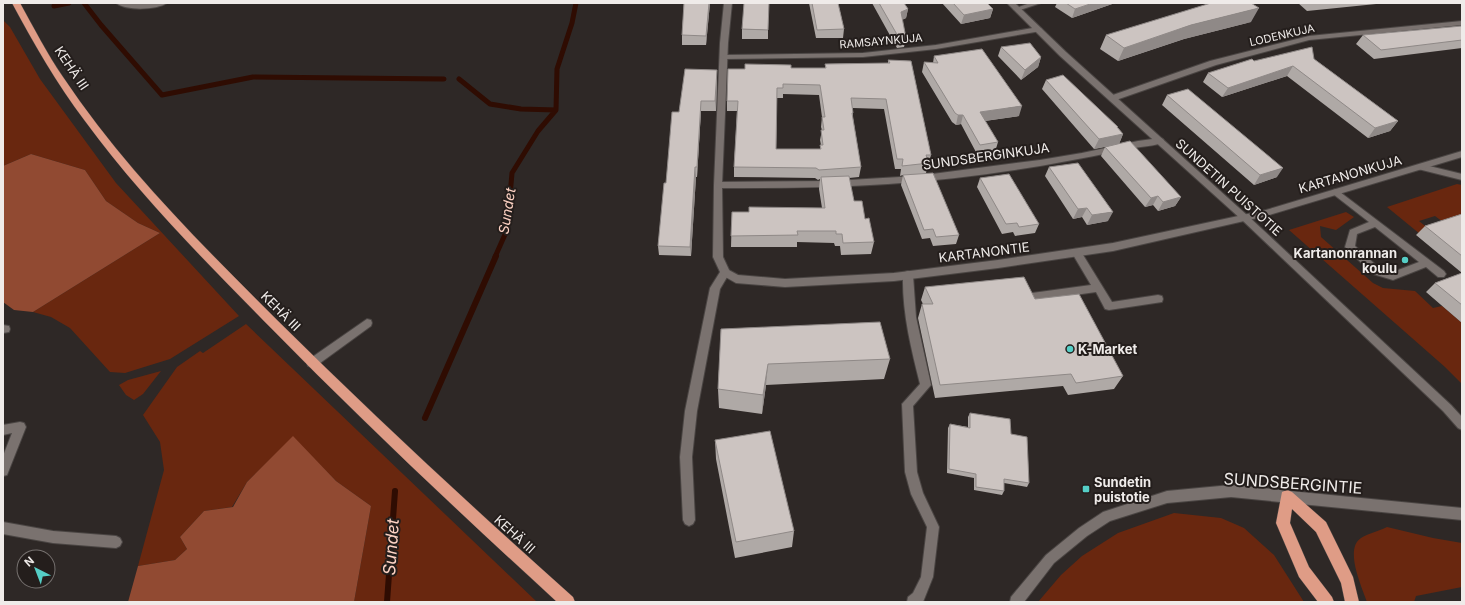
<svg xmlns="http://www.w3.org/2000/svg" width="1465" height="605" font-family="Inter,sans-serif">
<rect width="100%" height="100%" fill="#2e2826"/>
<!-- green -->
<path fill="#69270f" d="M3,20L10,27L40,79L116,183L239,316L170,359L125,373L110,372L70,328L51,317L33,312L160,233L138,223L106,201L85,170L31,154L3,166Z
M1457,184L1462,185V221L1447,225L1435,216L1419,221L1430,230L1420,234L1387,207Z
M1346,212L1354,217L1336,230L1320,226L1321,237L1373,283L1383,288L1415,291L1433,308L1442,306L1462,323V384L1445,367L1289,230Z
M246,324L537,602H354L371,506L336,481L293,437L247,482L232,507L204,511L180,537L187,549L175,560L138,566L164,470L160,442L143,415L177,367L200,351L203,353Z
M161,371L143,394L134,400L126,395L119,385L128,380Z
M1174,513L1221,518L1244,528L1274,555L1304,602H1038L1061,575L1082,556L1118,533Z
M1387,527L1433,538L1462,543V587L1416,596L1414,602H1367C1362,587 1344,549 1361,538C1369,533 1379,531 1387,527Z"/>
<!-- forest -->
<path fill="#914a32" d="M31,154L85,170L106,201L138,223L160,233L33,312L14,310L3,302V166Z
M293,436L336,481L371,506L354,602H128L138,566L175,560L187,549L180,537L204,511L233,507L247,482Z"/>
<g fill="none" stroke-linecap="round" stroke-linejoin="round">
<!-- stream-far1 -->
<path stroke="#2f0c02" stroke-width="5" d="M84,3L101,25L162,95L253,77L444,79
M54,6L69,3
M459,79L490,104L521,109L556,110
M495,257L507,230L512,173L538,131L556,110L557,69L572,23L576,3"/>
<!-- stream -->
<path stroke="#2f0c02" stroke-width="6" d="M425,418L496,256
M387,602L395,491"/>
<defs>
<path id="service" d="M724,3H732L728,43L722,185L723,257L730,272L720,289L697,411L692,457L695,520L693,524L689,526L685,524L683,520L680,457L685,411L710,288L720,272L713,257L714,185L720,43Z
M1421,164L1462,174V180L1418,169L1417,167Z
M1336,189L1444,271L1446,274L1444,277H1438L1426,267L1393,280L1373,274L1345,247L1350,230L1369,222L1333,194L1332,192L1333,190ZM1375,227L1419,262L1393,272L1379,268L1355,246L1357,234Z
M1077,249L1080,250L1112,302L1158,295L1162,296L1163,299L1162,302L1109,310L1105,309L1096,292L1032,301L1028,300L1027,297L1028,294L1032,293L1091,285L1072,253Z
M908,271L911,272L913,275L916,317L931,385L913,406L917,472L923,493L939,527L933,577L923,602H907L908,597L913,593L921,577L927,527L911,494L905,472L902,404L920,384C911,348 902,312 903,275L905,272Z
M367,319L371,320L372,323L371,326L316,366L312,367L308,366L307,363L308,360Z
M20,422L24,423L26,427L7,475L3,476V456L12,433L3,435V425Z
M3,522L53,531L116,536L120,538L122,542L120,546L116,548L53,543L3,534Z"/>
<path id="minor" d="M116,3L142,4L167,3C157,10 126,11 116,3Z
M1030,3H1041L1017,11L1013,9Z
M1462,21V25L1309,40L1216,65L1116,100L1113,101L1109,98L1110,96L1210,61L1309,36Z
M1038,27L1042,29L1041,31L936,49L863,57L724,59L720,57L724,55L863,53L936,45Z
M1160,138L1163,139L1164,141L1163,143C1149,147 1133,147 1118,151C1043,167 965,179 888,184C831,188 775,188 718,188L714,185L718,182L832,181L917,176L1040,160L1082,153L1138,141Z
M1462,151V157L1266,216L1113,251L998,268L894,281L785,287L736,283L722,275L720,272L722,269L725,268L738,275L785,279L894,273L998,260L1113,243L1266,210Z
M3,325L9,326L10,329L9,332L3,333Z"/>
<path id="tertiary" d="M1007,3H1015L1066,52L1248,216L1451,405L1462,417V430L1458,428L1443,411L1242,220L1060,56Z"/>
<path id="secondary" d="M1231,485L1462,508V520L1231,497L1167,503L1110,521L1087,536L1054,563L1024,602H1010L1011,597L1046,555L1079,528L1103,512L1167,491Z"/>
<path id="trunk" d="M12,3H20C34,28 47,54 63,77C123,167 201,244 277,320C373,415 472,507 573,597L575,602H557C460,513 363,422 271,328C206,262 140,196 85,121C57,84 34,44 12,3Z
M1287,490L1292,492L1326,522L1353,577L1359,602H1345L1341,583L1316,532L1292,509L1290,523L1309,567L1332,597L1334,602H1318L1299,577L1276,523L1282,492Z"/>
</defs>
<!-- service casing -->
<use href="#service" stroke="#4a4543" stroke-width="2"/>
<!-- minor casing -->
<use href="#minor" stroke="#4a4543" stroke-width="2"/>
<!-- tertiary casing -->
<use href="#tertiary" stroke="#4a4543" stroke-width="2"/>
<!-- secondary casing -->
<use href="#secondary" stroke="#4a4543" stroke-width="2"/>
<!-- trunk casing -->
<use href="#trunk" stroke="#4a4543" stroke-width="1"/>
<!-- service -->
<use href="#service" fill="#7a726f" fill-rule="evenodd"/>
<!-- minor -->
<use href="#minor" fill="#7a726f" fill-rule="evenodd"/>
<!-- tertiary -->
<use href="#tertiary" fill="#7a726f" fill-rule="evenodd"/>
<!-- secondary -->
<use href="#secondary" fill="#7a726f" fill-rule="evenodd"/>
<!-- trunk -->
<use href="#trunk" fill="#df9c86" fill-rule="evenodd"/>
</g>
<!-- wall -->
<path fill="#afa9a6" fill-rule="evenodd" d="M684,3H710L706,45H682V35Z
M809,3H838L844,29L843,38H816Z
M872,3H904L908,9L906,18L902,20L906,38L904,47L897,48Z
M942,3H987L993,9L990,18L961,24Z
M1057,3H1115L1072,18L1055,7Z
M1298,3H1386L1307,11Z
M1251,22L1184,39L1118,61L1100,49L1106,35Z
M1462,26V48L1374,59L1356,44L1363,35Z
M742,29L768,30V39H742Z
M1001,47L1041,57L1038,67L1021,80L998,56Z
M934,56L1019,116L985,121L998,142L995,152L977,154L961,124L956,125L952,122L922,72L924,62L933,63Z
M1314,59L1398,121L1390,131L1368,138L1287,76L1222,97L1203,82L1208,73L1254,61Z
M888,60L911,61L931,155L926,173L959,235L956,244L933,246L930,238L922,239L901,185L903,175L900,176L901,169H895L884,109L853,108V118L861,167L859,177L849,178L854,201L865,219L874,242L871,254L841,255L840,246H835L834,243L797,242V247H731L732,212H748L822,208L819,189L820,179L818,180L815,178L734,177V167L737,111H727V101L791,68H825V64L888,63ZM783,94L819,95L822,117L821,127L822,130L820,140L821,145H820V149H776L777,98H783Z
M717,79L716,111H701L697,177H696L691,256L659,255L658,246L666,183L679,112Z
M1046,80L1118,128L1123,134L1119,144L1094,149L1042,89Z
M1167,95L1277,177L1254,185L1162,105Z
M1105,147L1181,197L1175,206L1158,211L1153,205L1145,207L1101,156Z
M1049,167L1108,221L1087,225L1082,217L1073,219L1045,176Z
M980,178L1039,224L1035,233L1015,236L1013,232L1002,234L977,187Z
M1462,214V323L1426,292L1435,283L1462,273L1416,235L1425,226Z
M925,287L1035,299L1123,376L1114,389L1068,395L1063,386L935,398L918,318L922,304H923L921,300Z
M721,329L890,359L884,379L766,385L762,414L719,408L718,389Z
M970,413L1011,434L1029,483L1027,487L1004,483V491L1002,495L974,490V478L947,473L948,428L950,424L968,427V417Z
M715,440L794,531L792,547L735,558L716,459Z"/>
<!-- shaded-wall -->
<path fill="#8f8987" d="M709,3H710L706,45V36Z
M1093,3H1115L1072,18L1075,9Z
M1259,8L1251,22L1184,39L1118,61L1124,48L1191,25Z
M908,9L906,18L899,21L901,12Z
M993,9L990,18L961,24L964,15Z
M1041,57L1038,67L1021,80L1025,70Z
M1293,66L1287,76L1222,97L1228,88Z
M717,70V79L716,111L715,101Z
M701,101V111L697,177V167Z
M1022,106L1019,116L977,122L980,112Z
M958,115H963L961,124L956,125Z
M1398,121L1390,131L1368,138L1375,128Z
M1117,127H1118L1114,136L1123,134L1119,144L1094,149L1099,139Z
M695,167L696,177L691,256L690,247Z
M1283,168L1277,177L1254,185L1260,175Z
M1158,196L1153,205L1145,207L1151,198Z
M1181,197L1175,206L1158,211L1163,202Z
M1087,208L1082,217L1073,219L1078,209Z
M1113,212L1108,221L1087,225L1092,215Z
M768,364L766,385L762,414L763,395Z"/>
<!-- building -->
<path fill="#ccc4c1" stroke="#8f8987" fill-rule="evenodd" d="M684,3H709L706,36L682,35Z
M744,3H769L768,30L742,29Z
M812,3H838L844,29L817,30Z
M879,3H904L908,9L901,12L906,38H899Z
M953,3H987L993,9L964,15Z
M1066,3H1093L1075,9Z
M1211,3H1251L1259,8L1191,25L1124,48L1106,35Z
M1462,26V40L1381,50L1363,35Z
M1030,43L1041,57L1025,70L1001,47Z
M1312,47L1314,59L1398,121L1375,128L1293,66L1228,88L1208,73L1252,59L1254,61Z
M982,49L1022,106L980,112L998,142L980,145L963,115H958L955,113L924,62L938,63L934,56Z
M888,60L911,61L931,155H926L929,163L902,166L903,159H897L886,99L851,98L853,113H852L861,167L819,170L816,168L734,167L738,101H727L728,69H745V64L791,65V68H826L825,64L890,63ZM783,84L820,85L825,117H822L824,130H821L823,145H820L821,149H776L777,88H783Z
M685,69L717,70L715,101H701L697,167H695L690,247L658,246L664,183H666L672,112H679Z
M1063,75L1118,127H1117L1123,134L1099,139L1046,80Z
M1188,89L1283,168L1260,175L1167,95Z
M1130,141L1181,197L1163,202L1158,196L1151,198L1105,147Z
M1078,163L1113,212L1092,215L1087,208L1078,209L1049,167Z
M933,173L959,235L936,237L933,229L924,230L903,175Z
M1009,174L1039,224L1019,227L1017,223L1006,224L980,178Z
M849,176L854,201H862L865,219L869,218L874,242L843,243L842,234H836V231H797L798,235L731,236L732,212H749V207L825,208L821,177Z
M1462,214V256L1425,226Z
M1462,273V305L1435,283Z
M1024,277L1035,299L1079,294L1123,376L1076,383L1071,374L940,385L922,304H933L925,287Z
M880,322L890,359L768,364L763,395L718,389L721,329Z
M970,413L1010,419L1011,434L1027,437L1029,483L1004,479V491L976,487V474L949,469L950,424L970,428Z
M770,431L794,531L736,542L715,440Z"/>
<!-- markers -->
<g fill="#55cec6" stroke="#241e1c" stroke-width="1.5">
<circle cx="1405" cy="260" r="4"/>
<circle cx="1070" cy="349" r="4"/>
<rect x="1082" y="485" width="8" height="8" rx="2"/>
</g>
<g text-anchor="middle" stroke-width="4" stroke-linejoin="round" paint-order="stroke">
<!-- far-street labels -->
<g font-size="11" fill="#efebe9" stroke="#241e1c">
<text transform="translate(1282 35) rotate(-13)" y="4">LODENKUJA</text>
<text transform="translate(881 41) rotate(-5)" y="4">RAMSAYNKUJA</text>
</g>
<!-- street labels -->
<g font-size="13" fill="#efebe9" stroke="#241e1c">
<text transform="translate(72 68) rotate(56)" y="5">KEHÄ III</text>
<text transform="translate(986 156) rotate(-8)" y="5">SUNDSBERGINKUJA</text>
<text transform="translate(1350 174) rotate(-16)" y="5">KARTANONKUJA</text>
<text transform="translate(1229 187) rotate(42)" y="5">SUNDETIN PUISTOTIE</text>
<text transform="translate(984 252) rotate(-7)" y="5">KARTANONTIE</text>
<text transform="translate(281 311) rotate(45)" y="5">KEHÄ III</text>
<text transform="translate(515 534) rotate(42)" y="5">KEHÄ III</text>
</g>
<!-- poi labels -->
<g font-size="13" font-weight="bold" fill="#efebe9" stroke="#241e1c" text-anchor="start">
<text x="1397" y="258" text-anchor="end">Kartanonrannan<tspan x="1397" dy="15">koulu</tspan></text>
<text x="1078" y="354">K-Market</text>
<text x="1094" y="487">Sundetin<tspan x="1094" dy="15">puistotie</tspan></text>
</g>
<!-- water labels -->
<g font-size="14" font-style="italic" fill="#fed3c4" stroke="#241e1c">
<text transform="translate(507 211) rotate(-81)" y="5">Sundet</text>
</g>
<!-- near-street labels -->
<g font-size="16" fill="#efebe9" stroke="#241e1c">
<text transform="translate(1293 483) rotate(4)" y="6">SUNDSBERGINTIE</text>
</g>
<!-- near-water labels -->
<g font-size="17" font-style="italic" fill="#fed3c4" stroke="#241e1c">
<text transform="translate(391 547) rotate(-86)" y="6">Sundet</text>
</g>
</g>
<!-- border -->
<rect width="1465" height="605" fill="none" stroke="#efebe9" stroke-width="8"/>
<!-- north arrow -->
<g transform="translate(36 569) rotate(318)"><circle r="19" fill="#241e1c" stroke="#75706e"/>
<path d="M0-3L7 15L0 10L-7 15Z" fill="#55cec6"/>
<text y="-6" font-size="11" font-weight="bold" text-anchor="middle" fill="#efebe9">N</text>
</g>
</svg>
